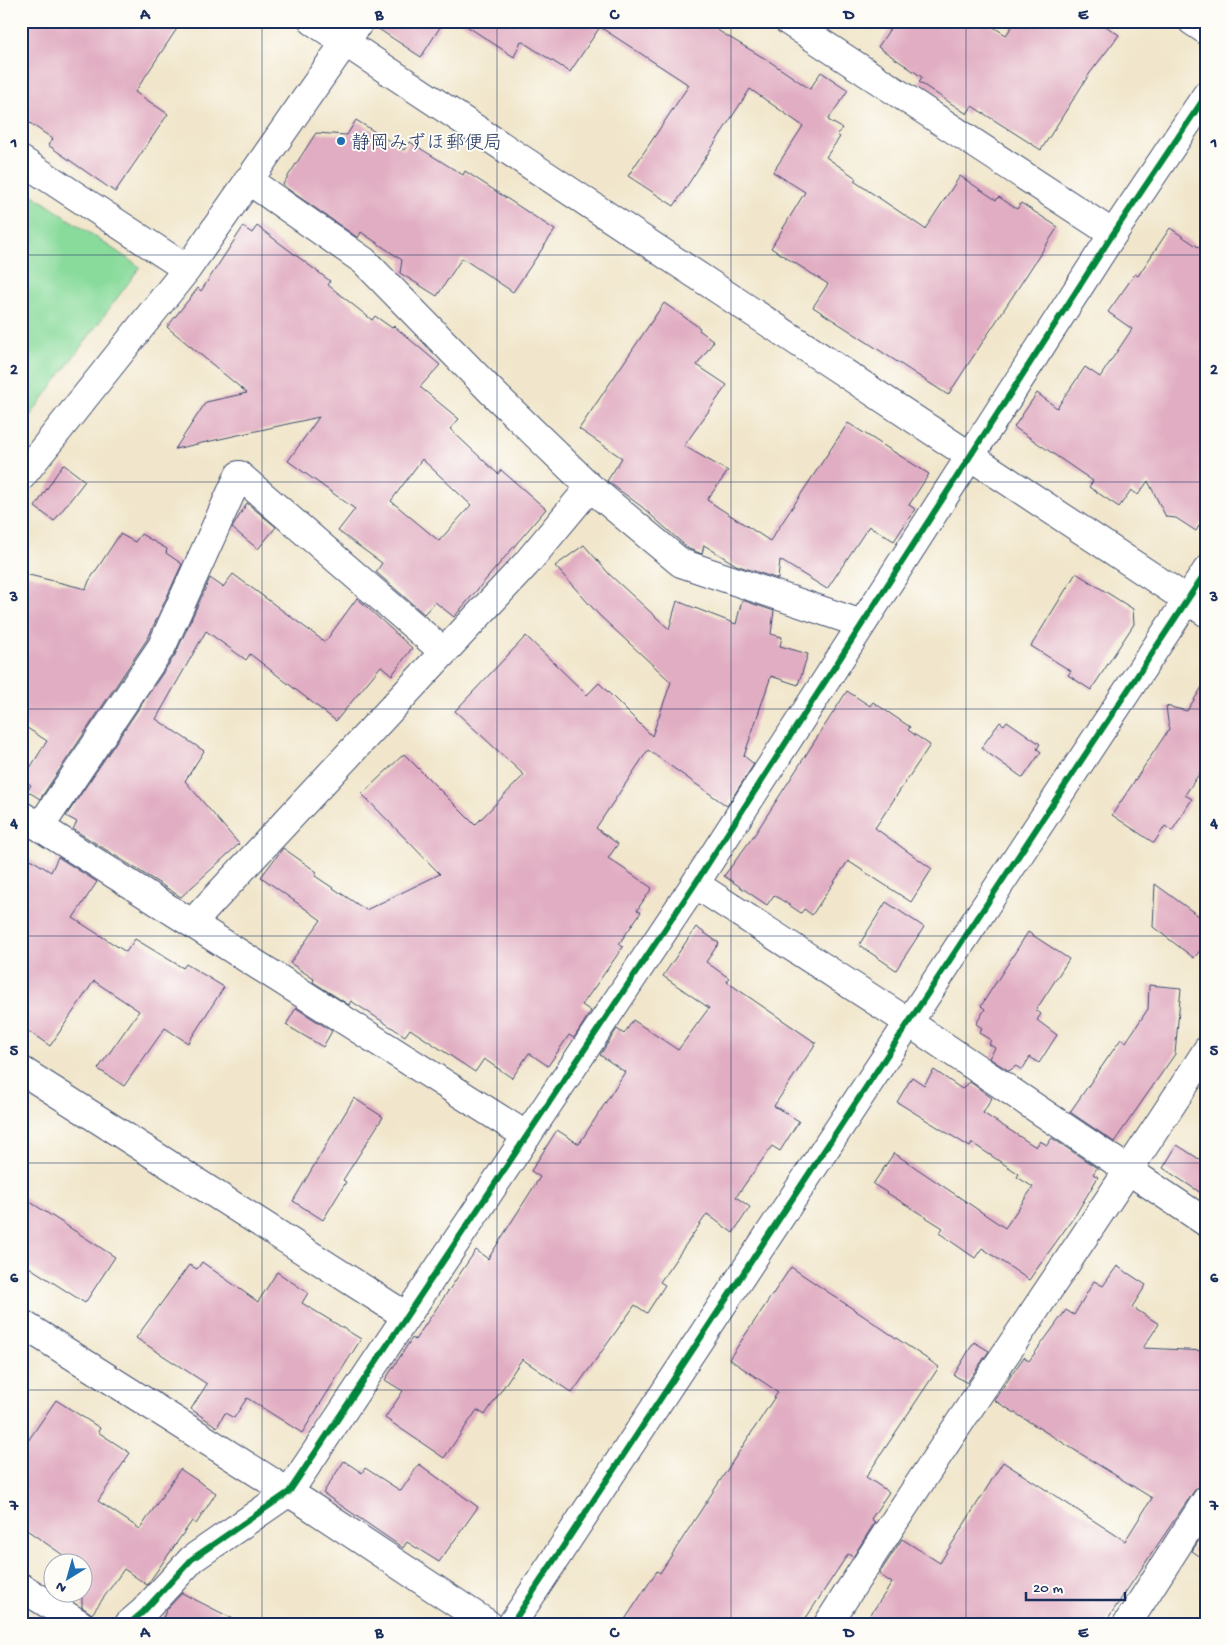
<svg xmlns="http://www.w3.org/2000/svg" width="1228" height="1645" font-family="'Gochi Hand','Klee One',sans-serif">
<rect width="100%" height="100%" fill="#fdfcf7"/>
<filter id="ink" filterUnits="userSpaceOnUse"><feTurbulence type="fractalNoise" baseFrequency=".02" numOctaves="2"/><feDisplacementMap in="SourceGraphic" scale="10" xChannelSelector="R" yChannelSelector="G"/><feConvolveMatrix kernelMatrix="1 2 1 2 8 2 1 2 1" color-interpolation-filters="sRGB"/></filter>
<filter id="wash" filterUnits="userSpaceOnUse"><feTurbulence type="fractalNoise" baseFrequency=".0096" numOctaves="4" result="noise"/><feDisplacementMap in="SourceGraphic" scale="20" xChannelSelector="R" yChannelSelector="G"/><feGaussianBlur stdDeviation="1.12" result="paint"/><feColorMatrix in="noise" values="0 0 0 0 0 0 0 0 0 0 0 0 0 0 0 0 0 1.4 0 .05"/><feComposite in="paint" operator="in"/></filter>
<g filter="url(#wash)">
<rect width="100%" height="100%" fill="#f1e6cb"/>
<!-- green -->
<path fill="#89db9c" stroke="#52857d" d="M21,187L140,267L21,428Z"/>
<g id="blocks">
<!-- building -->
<path fill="#e1adc2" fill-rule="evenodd" d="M21,21H182L135,92L168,114L115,192L48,145L53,139L21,117Z
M375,21H444L421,57L374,26Z
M459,21H702L769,61L810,89L821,72L848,90L828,120L842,128L837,135L840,137L826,157L856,178L854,181L925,229L960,176L996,200L999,197L1017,209L1021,203L1058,227L948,395L813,307L828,284L771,248L805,192L773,172L803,126L750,89L674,206L628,176L689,85L600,27L570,72L521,41L514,57Z
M895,21H984L1006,35L1016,21H1098L1119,35L1090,73L1041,150L972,106L967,114L919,82L922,77L878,47Z
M356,120L404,150L410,142L463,175L465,171L555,230L513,292L462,258L437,296L400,273L402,260L361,232L358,238L285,187L283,184L316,133L347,135Z
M257,226L330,281L328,285L372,320L375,316L392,328L394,326L440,365L420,387L459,419L450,429L498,474L501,470L546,509L454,617L435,602L424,614L376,572L382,563L338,531L355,509L288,461L319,417L175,449L206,402L247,393L167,327L198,288L201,291L243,227L252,233ZM422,459L471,505L439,541L391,501Z
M1170,228L1207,253V513L1196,531L1176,518L1166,517L1148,481L1138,495L1131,490L1119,507L1089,487L1093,481L1014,427L1037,393L1057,408L1085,367L1100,377L1132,329L1108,312L1135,274L1138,276Z
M664,303L700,328L699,330L714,341L697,365L727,385L684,446L728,471L707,500L770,541L848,423L929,474L909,505L915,509L894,541L869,526L827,589L780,560L778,579L736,565L704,545L702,554L689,549L642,507L607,481L622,458L579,429Z
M63,464L85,481L54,521L35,507Z
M247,503L276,527L258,549L232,528Z
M120,534L135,542L141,534L167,549L166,553L182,564L148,638L40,799L27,791L31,785L23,779L47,741L21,724V573L86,589L89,581Z
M584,545L610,575L669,629L677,601L736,624L742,600L774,611L771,634L782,637L780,646L808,654L798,685L771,676L744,756L754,764L727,806L648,750L596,828L618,844L608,858L652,888L637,910L641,912L619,944L623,947L582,1005L591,1011L574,1038L569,1035L548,1066L529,1053L512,1078L484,1059L475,1072L410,1029L405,1036L351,1001L349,1005L313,982L314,979L290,963L321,920L261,877L283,848L317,872L315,876L366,910L440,874L362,794L404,754L475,825L524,775L455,711L526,636L587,695L599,683L652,736L671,682L599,615L555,566Z
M1076,573L1133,609L1134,624L1091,690L1068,675L1071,671L1031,646Z
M233,574L325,642L357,598L412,648L392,675L381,666L336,721L250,654L246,660L206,631L156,719L204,751L185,781L239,844L181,897L73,829L77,822L66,816L175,655L210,578L223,587Z
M1207,679V762L1185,795L1192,799L1172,831L1165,826L1154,843L1112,815L1169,729L1166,706L1187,711Z
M847,691L870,706L873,702L910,727L908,730L930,745L875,828L932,869L911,902L848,861L812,915L804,909L801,913L774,895L767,905L724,876L755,834Z
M1007,721L1040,744L1037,749L1041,752L1023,778L981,748L1000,722L1004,725Z
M21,853L51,872L58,857L97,882L73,918L126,952L135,939L183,968L186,964L224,987L188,1043L165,1028L124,1086L98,1069L139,1011L94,981L50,1046L21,1026Z
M1155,884L1207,922V942L1194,958L1153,927Z
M886,902L924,927L896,970L859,945Z
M696,927L719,943L706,962L729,978L727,982L816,1043L774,1106L799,1121L780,1151L772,1146L736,1197L750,1207L733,1233L707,1214L660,1282L665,1285L647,1313L635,1305L572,1393L522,1359L485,1415L477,1410L444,1458L385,1418L403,1391L385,1380L412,1338L415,1340L476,1250L488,1259L540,1177L531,1171L557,1130L579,1144L625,1072L600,1055L617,1029L624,1034L633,1020L678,1050L709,1008L663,976Z
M1028,932L1069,959L1036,1010L1041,1014L1037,1020L1057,1035L1039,1063L1030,1057L1022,1070L1016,1066L1009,1071L989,1058L995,1048L989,1044L991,1040L979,1033L982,1028L976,1024L985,1009L981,1006Z
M1149,985L1181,988L1175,1054L1114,1142L1070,1112L1121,1039L1126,1042L1148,1009Z
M296,1008L332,1031L323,1047L286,1025Z
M934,1070L962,1089L970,1082L992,1098L983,1113L1036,1147L1040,1141L1047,1145L1052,1138L1097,1168L1093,1174L1098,1177L1076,1214L1029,1280L982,1248L975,1258L939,1233L943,1228L873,1184L894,1153L1005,1228L1033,1187L1017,1177L1019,1174L972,1143L970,1147L897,1102L912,1077L924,1085Z
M354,1098L383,1117L343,1180L346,1182L323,1220L293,1201Z
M1177,1145L1207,1164V1197L1163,1168Z
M21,1196L115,1257L85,1303L21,1262Z
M202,1262L258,1302L277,1272L308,1293L302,1303L361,1339L302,1433L247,1398L234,1418L225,1413L217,1427L191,1409L207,1384L136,1338L189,1265L197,1269Z
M1117,1266L1146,1285L1132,1307L1159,1324L1143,1348L1207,1351V1396L1203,1395L1200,1440L1207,1444V1484L1199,1485L1194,1491L1104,1624H864L892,1583L879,1574L902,1539L940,1563L1003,1462L1125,1541L1152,1498L994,1400L1024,1357L1029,1361L1066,1310L1074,1315L1094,1281L1103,1286Z
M791,1267L939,1367L866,1477L889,1492L871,1519L875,1522L853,1557L848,1554L802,1624H622L657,1571L660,1573L778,1392L729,1359Z
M974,1342L989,1351L967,1383L954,1375Z
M56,1400L100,1428L98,1432L130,1453L98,1501L140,1529L180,1469L216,1493L196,1524L192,1521L147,1585L124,1569L92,1614L82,1607V1562H73L21,1526V1451Z
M344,1461L362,1473L365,1468L401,1491L419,1464L478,1507L439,1562L407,1542L403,1548L323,1493Z
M1207,1528V1561L1192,1551Z
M182,1593L243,1624H160L167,1609Z"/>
</g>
</g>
<g filter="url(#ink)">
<use href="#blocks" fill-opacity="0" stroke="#3b4a6e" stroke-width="1"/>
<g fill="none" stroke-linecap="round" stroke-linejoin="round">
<defs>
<path id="street" d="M788,21L1113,234
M1192,21L1207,31
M21,160L187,269
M248,180L364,261L493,393L590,487L681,563L862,624
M21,477L187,269L360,21
M444,652L526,564L590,487
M21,815L527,1136
M40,827L162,646L239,475L444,652L192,923
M695,884L908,1022L1207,1223
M21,1070L406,1316
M21,1323L307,1504L488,1624
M21,1587L80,1624
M129,1624L143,1612L192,1559L289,1492L695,884L1113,234L1207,94
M828,1624C951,1430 1083,1243 1207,1050
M1127,1624L1207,1499"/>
<path id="secondary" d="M313,21L1207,613
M512,1624L1207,570"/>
</defs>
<!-- street casing -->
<use href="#street" stroke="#3b4a6e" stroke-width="30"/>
<!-- secondary casing -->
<use href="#secondary" stroke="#3b4a6e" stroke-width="30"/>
<!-- street -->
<use href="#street" stroke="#fff" stroke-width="28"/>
<!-- secondary -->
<use href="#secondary" stroke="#fff" stroke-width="28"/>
<defs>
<path id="cycleway" d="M129,1624L143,1612L192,1559L289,1492L695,884L1113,234L1207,94
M512,1624L1207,570"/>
</defs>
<!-- cycleway casing -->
<use href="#cycleway" stroke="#fdfcf7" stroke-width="9"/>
<!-- cycleway -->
<use href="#cycleway" stroke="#00873e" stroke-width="6"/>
</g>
</g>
<!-- grid -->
<path fill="none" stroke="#1b2f5e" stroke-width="1" stroke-opacity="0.55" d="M262,21V1624M497,21V1624M731,21V1624M966,21V1624M21,255H1207M21,482H1207M21,709H1207M21,936H1207M21,1163H1207M21,1390H1207"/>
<!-- markers -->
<circle fill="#1f6fb2" stroke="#fdfcf7" stroke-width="2" cx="341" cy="141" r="5"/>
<g text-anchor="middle" stroke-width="4" stroke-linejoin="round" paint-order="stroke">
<!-- poi labels -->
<g font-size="19" fill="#1b2f5e" stroke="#fdfcf7" text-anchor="start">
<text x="351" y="148">静岡みずほ郵便局</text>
</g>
</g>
<!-- margin -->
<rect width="1228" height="1645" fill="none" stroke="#fdfcf7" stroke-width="55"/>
<!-- north arrow -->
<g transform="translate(68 1578) rotate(217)"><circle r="24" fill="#fdfcf7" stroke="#a3aaba"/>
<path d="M0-4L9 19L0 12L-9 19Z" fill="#1f6fb2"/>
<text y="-8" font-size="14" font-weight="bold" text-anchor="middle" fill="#1b2f5e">N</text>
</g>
<!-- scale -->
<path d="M1026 1592v8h99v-8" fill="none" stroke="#1b2f5e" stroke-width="2.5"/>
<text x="1033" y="1592" font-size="15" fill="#1b2f5e" stroke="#fdfcf7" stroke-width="4" paint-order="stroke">20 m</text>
<rect x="28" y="28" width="1172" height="1590" fill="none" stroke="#1b2f5e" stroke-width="2"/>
<g font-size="16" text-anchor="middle" font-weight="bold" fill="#1b2f5e">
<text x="145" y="19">A</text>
<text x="379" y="19">B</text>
<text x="614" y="19">C</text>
<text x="849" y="19">D</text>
<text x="1083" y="19">E</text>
<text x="14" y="147">1</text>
<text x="1214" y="147">1</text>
<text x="14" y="374">2</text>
<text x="1214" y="374">2</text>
<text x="14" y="601">3</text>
<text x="1214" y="601">3</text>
<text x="14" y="828">4</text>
<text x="1214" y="828">4</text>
<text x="14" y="1055">5</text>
<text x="1214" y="1055">5</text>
<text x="14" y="1282">6</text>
<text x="1214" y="1282">6</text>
<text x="14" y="1510">7</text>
<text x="1214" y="1510">7</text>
<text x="145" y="1637">A</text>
<text x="379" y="1637">B</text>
<text x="614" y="1637">C</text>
<text x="849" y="1637">D</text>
<text x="1083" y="1637">E</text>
</g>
</svg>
